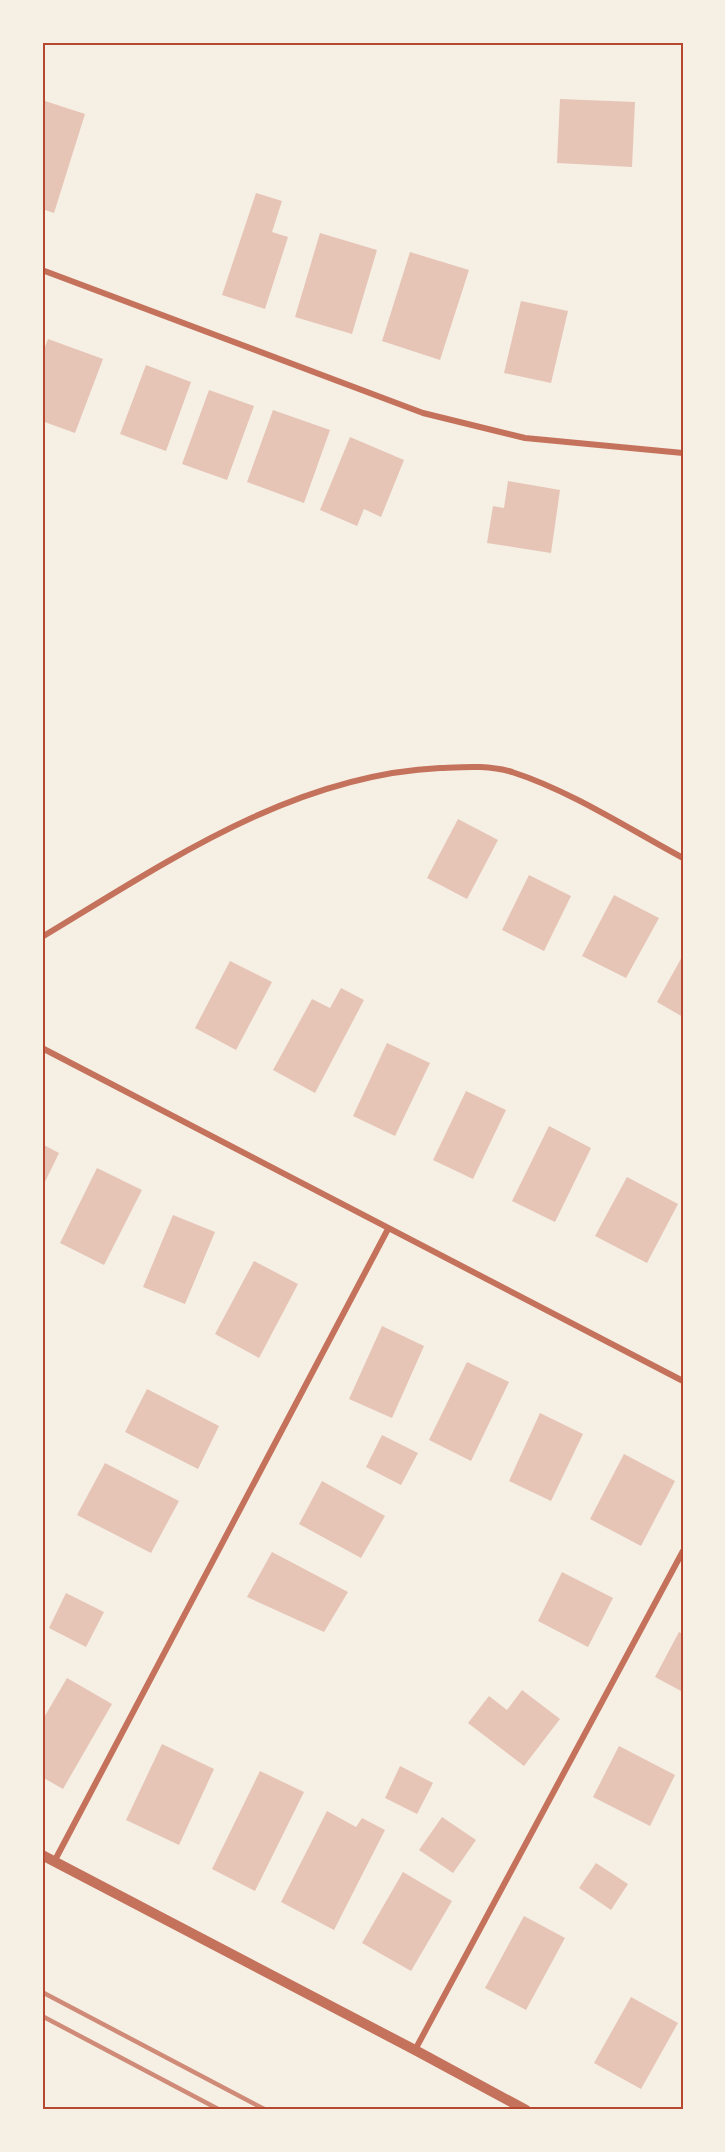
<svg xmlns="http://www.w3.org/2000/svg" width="725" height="2152" font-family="Signika,sans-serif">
<rect width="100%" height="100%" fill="#f6efe4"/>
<!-- building -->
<path fill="#e6c5b7" d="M560,99L635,102L632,167L557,163Z
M42,100L85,114L54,213L42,209Z
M256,193L282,201L272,232L288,237L265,309L222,295Z
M320,233L377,250L352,334L295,317Z
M410,252L469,270L440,360L382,341Z
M521,301L568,311L551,383L504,373Z
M48,339L103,359L75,433L42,421V355Z
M146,365L191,382L166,451L120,434Z
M209,390L254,406L227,480L182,464Z
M273,410L330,430L304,503L247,482Z
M350,437L404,460L381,517L364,509L357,526L320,510Z
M508,481L560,490L551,553L487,543L493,506L504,508Z
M458,819L498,840L467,899L427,878Z
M529,875L571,896L544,951L502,930Z
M614,895L659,918L626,978L582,956Z
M683,955V1017L657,1002Z
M230,961L272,982L236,1050L195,1028Z
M341,988L364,1000L315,1093L273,1070L312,999L330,1008Z
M387,1043L430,1063L395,1136L353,1116Z
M466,1091L506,1110L473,1179L433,1160Z
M549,1126L591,1148L555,1222L512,1201Z
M42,1144L59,1153L42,1188Z
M97,1168L142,1190L104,1265L60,1243Z
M627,1177L678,1204L647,1263L595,1236Z
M173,1215L215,1232L185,1304L143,1287Z
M254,1261L298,1284L259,1358L215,1334Z
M382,1326L424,1346L392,1418L349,1399Z
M467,1362L509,1382L471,1461L429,1440Z
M147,1389L219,1426L198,1469L125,1432Z
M540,1413L583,1434L551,1501L509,1481Z
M382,1435L418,1453L401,1485L366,1467Z
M624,1454L675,1481L641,1546L590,1519Z
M105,1463L179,1501L151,1553L77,1515Z
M322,1481L385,1516L361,1558L299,1524Z
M272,1552L348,1592L324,1632L247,1597Z
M562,1572L613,1598L588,1647L538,1621Z
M66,1593L104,1612L86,1647L49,1628Z
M679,1632L683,1634V1692L655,1677Z
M67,1678L112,1704L63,1789L42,1777V1721Z
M522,1690L560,1719L524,1766L468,1723L489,1696L507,1710Z
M162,1744L214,1769L179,1845L126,1820Z
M619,1746L675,1775L650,1826L593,1797Z
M400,1766L433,1783L417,1814L385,1798Z
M260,1771L304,1792L255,1891L212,1869Z
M327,1811L356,1827L362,1818L385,1830L334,1930L281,1902Z
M442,1817L476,1840L453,1873L419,1850Z
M596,1863L628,1884L611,1910L579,1888Z
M403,1872L452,1901L411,1971L362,1943Z
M524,1916L565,1938L526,2010L485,1988Z
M631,1997L678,2023L641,2089L594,2063Z"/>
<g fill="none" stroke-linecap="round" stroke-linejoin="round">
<!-- minor -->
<path stroke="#c5725c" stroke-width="6" d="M42,270L423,413L525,438L683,453
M42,937C165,863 292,775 440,768C465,767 488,765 512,772C571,791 629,829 683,858
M42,1048L683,1381
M54,1862L388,1229
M415,2050L683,1551"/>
<!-- tertiary -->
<path stroke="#c5725c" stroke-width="10" d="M42,1855L415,2050L526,2110"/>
<!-- rail -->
<path stroke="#cf8b77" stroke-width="4.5" d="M42,1992L266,2110
M42,2016L220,2110"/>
</g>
<!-- border -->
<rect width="725" height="2152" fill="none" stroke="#f6efe4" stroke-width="87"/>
<rect x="44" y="44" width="638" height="2064" fill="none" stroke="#b5482f" stroke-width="2"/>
</svg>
